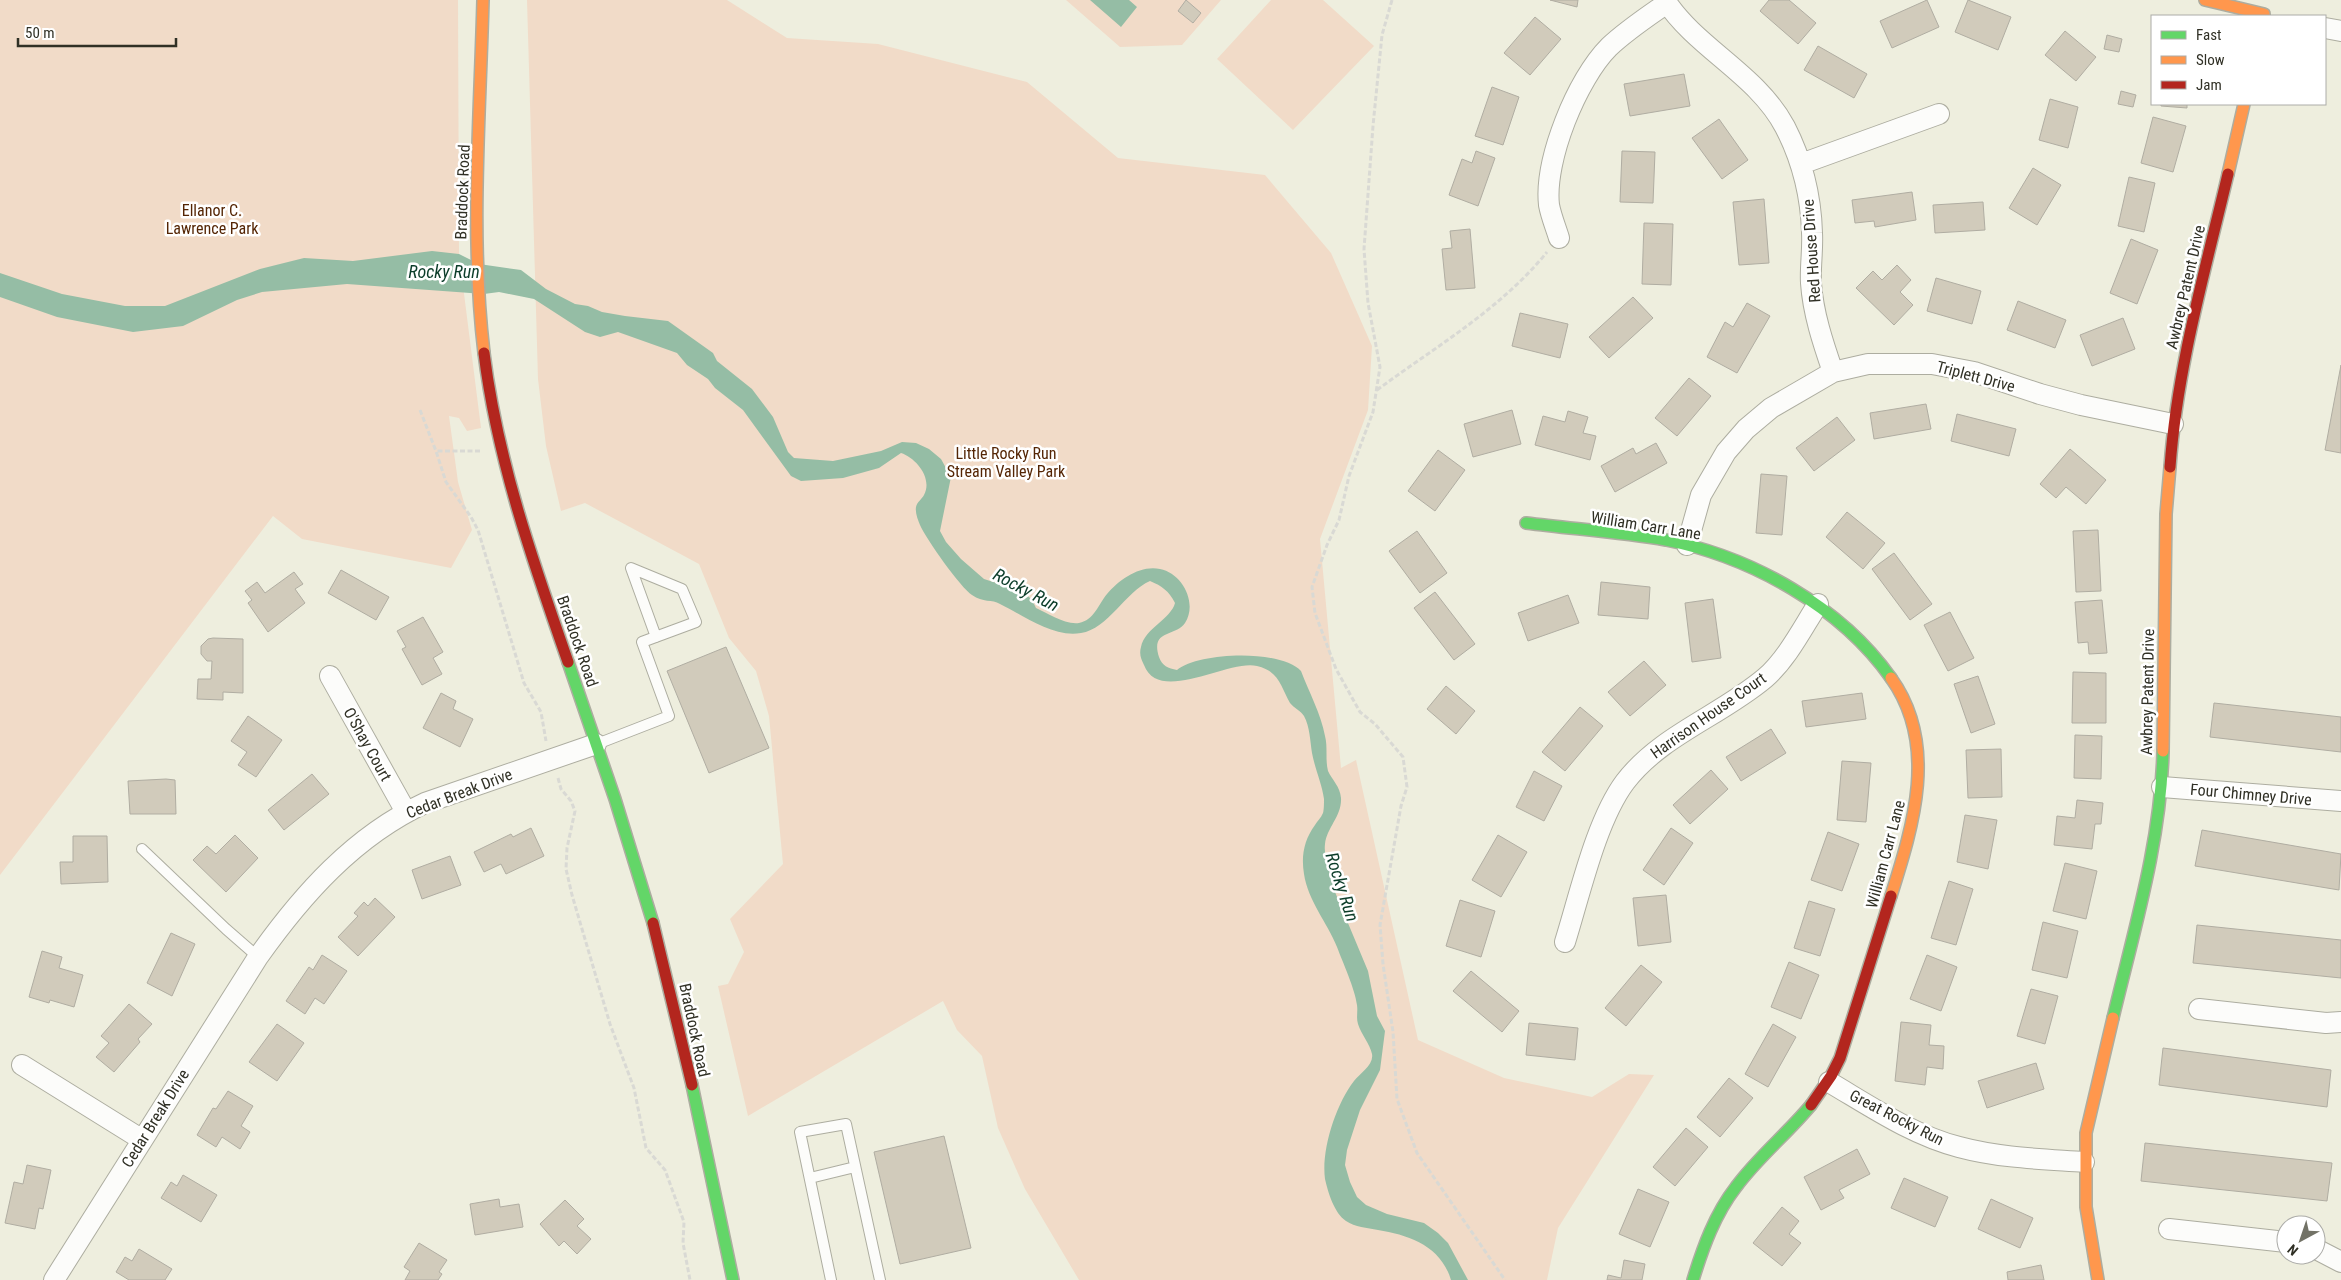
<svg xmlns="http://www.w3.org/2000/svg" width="2341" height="1280" font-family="'Roboto Condensed',sans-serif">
<rect width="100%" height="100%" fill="#eeeede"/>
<!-- green -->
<path fill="#f1dbc8" d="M0,0H458L459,254L481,428L467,431L459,418L449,416L458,482L472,530L451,568L302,539L273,516L0,875Z
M527,0H727L787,38L878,44L1027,82L1118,158L1265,175L1331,253L1372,346L1368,410L1320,539L1341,768L1356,760L1418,1040L1504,1078L1592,1097L1629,1074L1654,1075L1558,1228L1547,1280H1079L1025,1189L998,1128L982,1056L957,1030L943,1001L748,1116L718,986L728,984L744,952L730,919L783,864L769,716L756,671L729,638L699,564L585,503L561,511L546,446L538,379Z
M1066,0H1221L1182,45L1120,47Z
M1271,0H1323L1374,46L1293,130L1217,59Z"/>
<!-- water -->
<path fill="#95bda5" d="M1090,0H1129L1137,7L1121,27Z
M432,251L459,254L479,264L521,270L546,289L575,304L588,306L602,312L625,316L668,321L713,353L717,361L752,389L773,417L788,452L794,458L833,461L881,451L902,442L916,443L929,449L941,459L951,477L940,531L946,542L961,559L984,579L1024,592L1032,600L1036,608C1047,613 1065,625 1079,623C1094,620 1098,605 1107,594C1120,579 1140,565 1160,569C1182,573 1198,603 1185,623C1176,637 1150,629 1159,657C1162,666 1168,668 1177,670C1199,652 1280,649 1301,671C1309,692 1321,714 1325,736C1328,747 1325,759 1328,771C1332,780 1340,786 1341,798C1342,816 1327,827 1325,844C1323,861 1334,876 1335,892L1368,971L1377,1016L1385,1031L1380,1070L1360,1110L1347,1150L1345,1165L1350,1182L1357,1197L1366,1205L1387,1214L1424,1223L1438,1233L1448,1243L1468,1280H1451C1441,1246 1409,1235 1378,1230C1367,1228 1355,1227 1346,1221C1334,1213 1328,1192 1325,1179C1321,1150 1336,1104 1354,1081C1360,1073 1374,1065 1372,1054C1370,1044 1361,1034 1358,1024C1356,1018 1358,1012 1357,1005C1355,989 1343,963 1337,947C1327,922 1308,901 1304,874C1301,856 1304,840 1315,825C1317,821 1321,818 1323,813C1324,810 1324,803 1324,799C1322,784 1315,769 1312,753C1310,741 1310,727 1304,716C1301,711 1294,708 1290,703C1281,687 1279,671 1257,666C1228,659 1159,705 1144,665C1141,659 1139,654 1141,647C1145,628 1171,619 1175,603C1169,591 1162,586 1150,581C1125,592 1108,629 1081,633C1053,638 1023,615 1000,604C992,599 983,603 972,595C961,588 926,539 920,525C918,520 915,513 916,507C917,502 922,499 924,495C933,478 916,458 901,453L879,468L843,478L801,481L791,476L743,410L715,388L708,379L687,365L677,353L618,332L600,337L585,332L534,299L499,292L484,294L347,284L262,292L237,300L183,326L133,332L57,317L0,297V273L62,294L125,306H165L260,269L304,258L353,261Z"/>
<!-- building -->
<path fill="#d1cbbb" stroke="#b0ada2" d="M1186,0L1201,13L1193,23L1178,11Z
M1550,0H1578L1577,7Z
M1769,0H1789L1816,23L1798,44L1760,11Z
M1927,0L1939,27L1892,48L1880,21Z
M1968,0L2011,17L1998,50L1955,32Z
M1535,17L1561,39L1530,75L1504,53Z
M2065,31L2096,57L2076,81L2045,55Z
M2107,35L2122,39L2119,52L2104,49Z
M1818,46L1867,74L1854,98L1804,70Z
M1684,74L1690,106L1630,116L1624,84Z
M1492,87L1519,97L1503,145L1475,136Z
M2121,91L2136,95L2133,107L2118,104Z
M2050,99L2078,107L2068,148L2039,140Z
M2161,104H2187V108L2161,106Z
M2153,117L2186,126L2173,172L2141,163Z
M1719,119L1748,160L1722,179L1692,138Z
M1476,151L1495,158L1478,206L1449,195L1462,159L1472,163Z
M1622,151L1655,152L1653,203L1620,202Z
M2033,168L2061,185L2037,225L2009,208Z
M2129,177L2155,183L2144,232L2118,226Z
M1912,192L1916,220L1875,227L1874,221L1855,223L1852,200Z
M1764,199L1769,263L1739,265L1733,202Z
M1983,202L1985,230L1935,233L1933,205Z
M1644,223L1673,224L1671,285L1642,284Z
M1470,229L1475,288L1446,290L1442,249L1452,248L1450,231Z
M2131,239L2158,250L2137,304L2110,293Z
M1897,265L1911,280L1900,292L1913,305L1894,325L1856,288L1873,271L1882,280Z
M1936,278L1981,291L1972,324L1927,311Z
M1633,297L1653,318L1609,358L1589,337Z
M2018,301L2066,320L2055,348L2007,330Z
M1747,303L1770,316L1737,373L1707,357L1725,322L1733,327Z
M1520,313L1568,324L1560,358L1512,346Z
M2123,318L2135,349L2092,366L2080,335Z
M2341,365V453L2325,450Z
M1689,378L1711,396L1677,436L1655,418Z
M1926,404L1931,429L1874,439L1870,413Z
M1512,410L1521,444L1473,457L1464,424Z
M1568,411L1588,417L1583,433L1596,436L1590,460L1535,445L1543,416L1565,422Z
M1957,414L2016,429L2009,456L1951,441Z
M1837,417L1855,440L1814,471L1796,448Z
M1656,443L1667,463L1615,492L1601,466L1633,448L1636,454Z
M2070,449L2106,480L2086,504L2066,487L2056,498L2040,484Z
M1438,450L1465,470L1435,511L1408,491Z
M1761,474L1787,476L1782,535L1756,533Z
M1847,512L1885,543L1863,569L1826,537Z
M2098,530L2101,591L2076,592L2073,531Z
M1417,531L1447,573L1420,593L1389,551Z
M1894,553L1932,604L1910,620L1872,569Z
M341,570L389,597L376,620L328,593Z
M294,572L303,584L295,589L305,603L268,632L248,603L252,600L245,591L257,582L265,593Z
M1601,582L1650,587L1648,619L1598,615Z
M1435,592L1475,644L1454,660L1414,608Z
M1568,595L1579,623L1528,641L1518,613Z
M1713,599L1721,658L1692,662L1685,603Z
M2102,600L2107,653L2089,654L2088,642L2078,643L2075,602Z
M1950,612L1974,658L1948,671L1924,625Z
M423,617L443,652L433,658L442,674L422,685L402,649L406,647L397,631Z
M213,638L243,639V693L223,692V700L197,699L198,679H211L212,661H207L201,654V646L208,639Z
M726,647L769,748L709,773L667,671Z
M1644,661L1666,685L1630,716L1608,692Z
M2073,672L2106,673V723H2072Z
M1978,676L1995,724L1971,733L1954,684Z
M1446,686L1475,711L1456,734L1427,709Z
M441,693L456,701L453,709L473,719L460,747L423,728Z
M1862,693L1866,719L1806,727L1802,701Z
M2214,703L2341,717V752L2210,737Z
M1580,707L1603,726L1565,771L1542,752Z
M248,716L282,740L256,777L238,765L247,752L231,741Z
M1771,729L1786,753L1741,781L1726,757Z
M2075,735L2102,736L2101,779L2074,778Z
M2001,749L2002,797L1968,798L1966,750Z
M1842,761L1871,763L1866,822L1837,820Z
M1711,770L1728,789L1690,824L1673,805Z
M1534,771L1562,786L1544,821L1516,807Z
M312,774L329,794L284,830L268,810Z
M166,779L175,780L176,814H130L128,781Z
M2077,800L2103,803L2101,824H2095L2092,849L2054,845L2057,816L2075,818Z
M1965,815L1997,820L1988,869L1957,862Z
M531,828L544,856L506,874L501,864L484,872L474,852L511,834L513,837Z
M1671,828L1693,843L1664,885L1643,870Z
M2202,830L2341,854L2339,890L2195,866Z
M1828,832L1859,844L1842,891L1811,880Z
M235,835L258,858L226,892L193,860L207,846L216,854Z
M1498,835L1527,852L1501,897L1472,880Z
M73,836H107L108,882L61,884L60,862H73Z
M450,856L461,885L422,899L412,870Z
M2065,863L2097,871L2086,919L2053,911Z
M1949,881L1973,889L1956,945L1931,938Z
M1666,895L1671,942L1638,946L1633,898Z
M375,898L395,917L358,956L338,937L358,916L354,913L364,902L368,906Z
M1460,900L1495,911L1481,957L1446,946Z
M1809,901L1835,909L1820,956L1794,948Z
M2043,922L2078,931L2067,978L2032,970Z
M2197,925L2341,940V978L2193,963Z
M171,933L195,944L172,996L147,983Z
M42,951L62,957L59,968L83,975L74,1007L50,1000L49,1003L29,997Z
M322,955L347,971L324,1004L315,998L305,1014L286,1001L309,967L313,970Z
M1927,955L1957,967L1941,1011L1910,999Z
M1789,962L1819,975L1801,1019L1771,1007Z
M1641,965L1662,982L1626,1026L1605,1008Z
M1471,971L1519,1011L1502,1032L1453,991Z
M2031,989L2058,996L2045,1044L2017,1036Z
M129,1004L152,1024L138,1039L140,1042L114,1072L96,1057L109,1043L101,1036Z
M1901,1022L1931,1025L1929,1045L1944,1046L1943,1069L1927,1067L1925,1085L1895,1081Z
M1529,1023L1578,1028L1575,1060L1526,1055Z
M277,1024L304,1043L277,1081L249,1062Z
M1773,1024L1796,1037L1768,1087L1745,1074Z
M2163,1048L2331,1070L2327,1107L2159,1085Z
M2036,1063L2044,1089L1987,1108L1978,1081Z
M1729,1078L1753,1098L1720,1137L1697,1117Z
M228,1091L253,1106L241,1126L250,1132L240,1149L222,1137L216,1147L197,1135L213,1108L216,1109Z
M1686,1128L1708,1147L1675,1186L1653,1167Z
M944,1136L971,1248L900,1264L874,1152Z
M2145,1143L2332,1163L2327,1201L2141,1181Z
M1857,1149L1870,1174L1839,1190L1844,1198L1821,1210L1804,1177Z
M27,1165L51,1170L43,1209L39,1208L35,1229L5,1223L14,1182L23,1184Z
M183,1175L217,1195L201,1222L161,1198L171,1182L177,1186Z
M1904,1178L1948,1197L1935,1227L1891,1208Z
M1638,1189L1669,1202L1650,1247L1619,1234Z
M499,1199L500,1207L519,1204L523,1227L475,1235L470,1204Z
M1991,1199L2033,1218L2020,1248L1978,1229Z
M565,1200L584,1219L577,1226L591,1239L577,1254L564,1241L559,1246L540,1224Z
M1782,1207L1799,1221L1789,1234L1801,1243L1782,1266L1753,1243Z
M419,1243L447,1260L439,1272L442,1274L438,1280H405L410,1271L404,1267Z
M139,1249L172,1269L165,1280H129L116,1272L125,1257L132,1261Z
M1624,1260L1645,1264L1642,1280H1607L1608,1275L1621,1278Z
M2041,1265L2044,1280H2008L2007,1272Z"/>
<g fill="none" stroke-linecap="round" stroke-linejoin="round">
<defs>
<path id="lane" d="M597,744L669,716L642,642L696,622L682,589L631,568L656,637
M142,849L226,929L258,957
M810,1178L855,1167
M831,1280L800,1132L846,1124L880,1280"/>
<path id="street" d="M1665,0C1697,49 1757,74 1785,127C1802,160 1811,197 1812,233C1813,250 1810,267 1811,283C1813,313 1823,343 1833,372
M2325,28L2341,31
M1801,164L1939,114
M1559,238C1556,228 1551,216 1549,205C1544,160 1577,79 1609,47C1627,30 1647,17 1667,3
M1687,545L1701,495L1726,452L1746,429L1771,408L1833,372L1868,364H1932L1974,372L2040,394L2081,405L2173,424
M330,676L406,812
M2162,787L2341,801
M1565,942C1580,894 1596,821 1625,782C1661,735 1720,716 1765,678C1787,659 1802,629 1818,604
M2199,1009L2326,1023L2341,1022
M22,1065L141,1139
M1829,1082C1870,1106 1912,1135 1959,1147C2000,1158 2042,1159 2084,1162
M2169,1229L2286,1242
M2316,1249L2341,1262
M54,1280L258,957C302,895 354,836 425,803L596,744"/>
<path id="fast" d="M1526,523C1573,529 1620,532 1666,540C1752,557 1841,607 1891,678
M568,662L615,799L653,923
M2113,1018C2134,930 2161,842 2163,751
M692,1085L733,1280
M1693,1280C1703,1247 1715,1214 1736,1187C1758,1157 1787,1134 1811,1105"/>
<path id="slow" d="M483,0C480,118 470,235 484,353
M2205,0L2264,14V16
M2228,174L2244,104
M2163,751L2166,514L2170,467
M1891,896C1913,826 1939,745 1891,678
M2098,1280L2086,1207V1133L2113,1018"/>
<path id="jam" d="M484,353C497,459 533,562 568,662
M2170,467C2177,368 2205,271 2228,174
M653,923L692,1085
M1811,1105L1831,1076L1840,1058L1891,896"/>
</defs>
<!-- lane casing -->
<use href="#lane" stroke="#adada0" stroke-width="12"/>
<!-- street casing -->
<use href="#street" stroke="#adada0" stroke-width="22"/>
<!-- fast casing -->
<use href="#fast" stroke="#adada0" stroke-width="14"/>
<!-- slow casing -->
<use href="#slow" stroke="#adada0" stroke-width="14"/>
<!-- jam casing -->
<use href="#jam" stroke="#adada0" stroke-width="14"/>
<!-- path -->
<path stroke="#d9d9d4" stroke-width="3" stroke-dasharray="5 2.5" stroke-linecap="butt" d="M1392,0L1382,35L1373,126L1364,249L1368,303L1380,367L1373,412L1349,476L1339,520L1327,545L1312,587L1315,613L1336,669L1360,712L1375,724L1403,757L1407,787L1401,806L1380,925L1383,964L1393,1032L1397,1099L1417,1153L1505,1280
M1377,390C1435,347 1501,309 1547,252
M420,410L436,451
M480,451H436L446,482L471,517L478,530L524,683L541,712L546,741
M558,778L561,789L571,801L575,811L567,848L566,869L572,895L610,1024L634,1088L646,1148L665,1170L684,1222L683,1243L690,1280"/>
<!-- lane -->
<use href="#lane" stroke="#fcfcfa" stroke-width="10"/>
<!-- street -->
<use href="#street" stroke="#fcfcfa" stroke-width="20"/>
<!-- fast -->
<use href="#fast" stroke="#63d668" stroke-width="11"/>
<!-- slow -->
<use href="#slow" stroke="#ff974d" stroke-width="11"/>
<!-- jam -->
<use href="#jam" stroke="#b3261e" stroke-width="11"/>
</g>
<g text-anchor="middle" stroke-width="5" stroke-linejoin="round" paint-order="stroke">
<!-- street labels -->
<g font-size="16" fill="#303025" stroke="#fff">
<text transform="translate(462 192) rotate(-88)" y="6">Braddock Road</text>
<text transform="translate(1811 251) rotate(-94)" y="6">Red House Drive</text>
<text transform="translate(2185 287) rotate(-77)" y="6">Awbrey Patent Drive</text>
<text transform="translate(1976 376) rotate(15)" y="6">Triplett Drive</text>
<text transform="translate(1646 525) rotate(9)" y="6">William Carr Lane</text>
<text transform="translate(578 641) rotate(71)" y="6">Braddock Road</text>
<text transform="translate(2147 692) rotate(-89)" y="6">Awbrey Patent Drive</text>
<text transform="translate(1708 715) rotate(-35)" y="6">Harrison House Court</text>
<text transform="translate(368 744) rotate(61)" y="6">O'Shay Court</text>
<text transform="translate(459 793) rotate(-21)" y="6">Cedar Break Drive</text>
<text transform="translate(2251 794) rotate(5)" y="6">Four Chimney Drive</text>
<text transform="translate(1885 854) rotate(-75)" y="6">William Carr Lane</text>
<text transform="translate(695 1030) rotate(78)" y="6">Braddock Road</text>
<text transform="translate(1897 1117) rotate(27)" y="6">Great Rocky Run</text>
<text transform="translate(155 1118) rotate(-58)" y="6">Cedar Break Drive</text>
</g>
<!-- park labels -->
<g font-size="16" fill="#542504" stroke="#fff">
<text x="212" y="216">Ellanor C.<tspan x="212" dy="18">Lawrence Park</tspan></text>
<text x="1006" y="459">Little Rocky Run<tspan x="1006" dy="18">Stream Valley Park</tspan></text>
</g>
<!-- water labels -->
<g font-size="18" font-style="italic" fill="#0c3d2a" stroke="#fff">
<text x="444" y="278">Rocky Run</text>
<text transform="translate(1026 590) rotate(28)" y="6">Rocky Run</text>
<text transform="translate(1342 887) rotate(72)" y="6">Rocky Run</text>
</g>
</g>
<!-- legend -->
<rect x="2151" y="15" width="175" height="90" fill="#ffffff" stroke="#acaca8"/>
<rect x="2161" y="31" width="25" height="8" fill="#63d668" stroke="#acaca8"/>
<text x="2196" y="40" font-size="15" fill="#303025">Fast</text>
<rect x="2161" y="56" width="25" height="8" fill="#ff974d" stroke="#acaca8"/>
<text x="2196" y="65" font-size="15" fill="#303025">Slow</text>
<rect x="2161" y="81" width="25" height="8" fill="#b3261e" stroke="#acaca8"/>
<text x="2196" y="90" font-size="15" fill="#303025">Jam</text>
<!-- north arrow -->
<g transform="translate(2301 1240) rotate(220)"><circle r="24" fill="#ffffff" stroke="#acaca8"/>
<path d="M0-4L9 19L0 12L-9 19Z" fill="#727266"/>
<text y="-8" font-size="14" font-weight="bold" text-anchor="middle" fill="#303025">N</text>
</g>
<!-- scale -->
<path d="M18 38v8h158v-8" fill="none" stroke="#303025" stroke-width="2.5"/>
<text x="25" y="38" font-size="15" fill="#303025" stroke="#ffffff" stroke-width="4" paint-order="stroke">50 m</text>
</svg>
